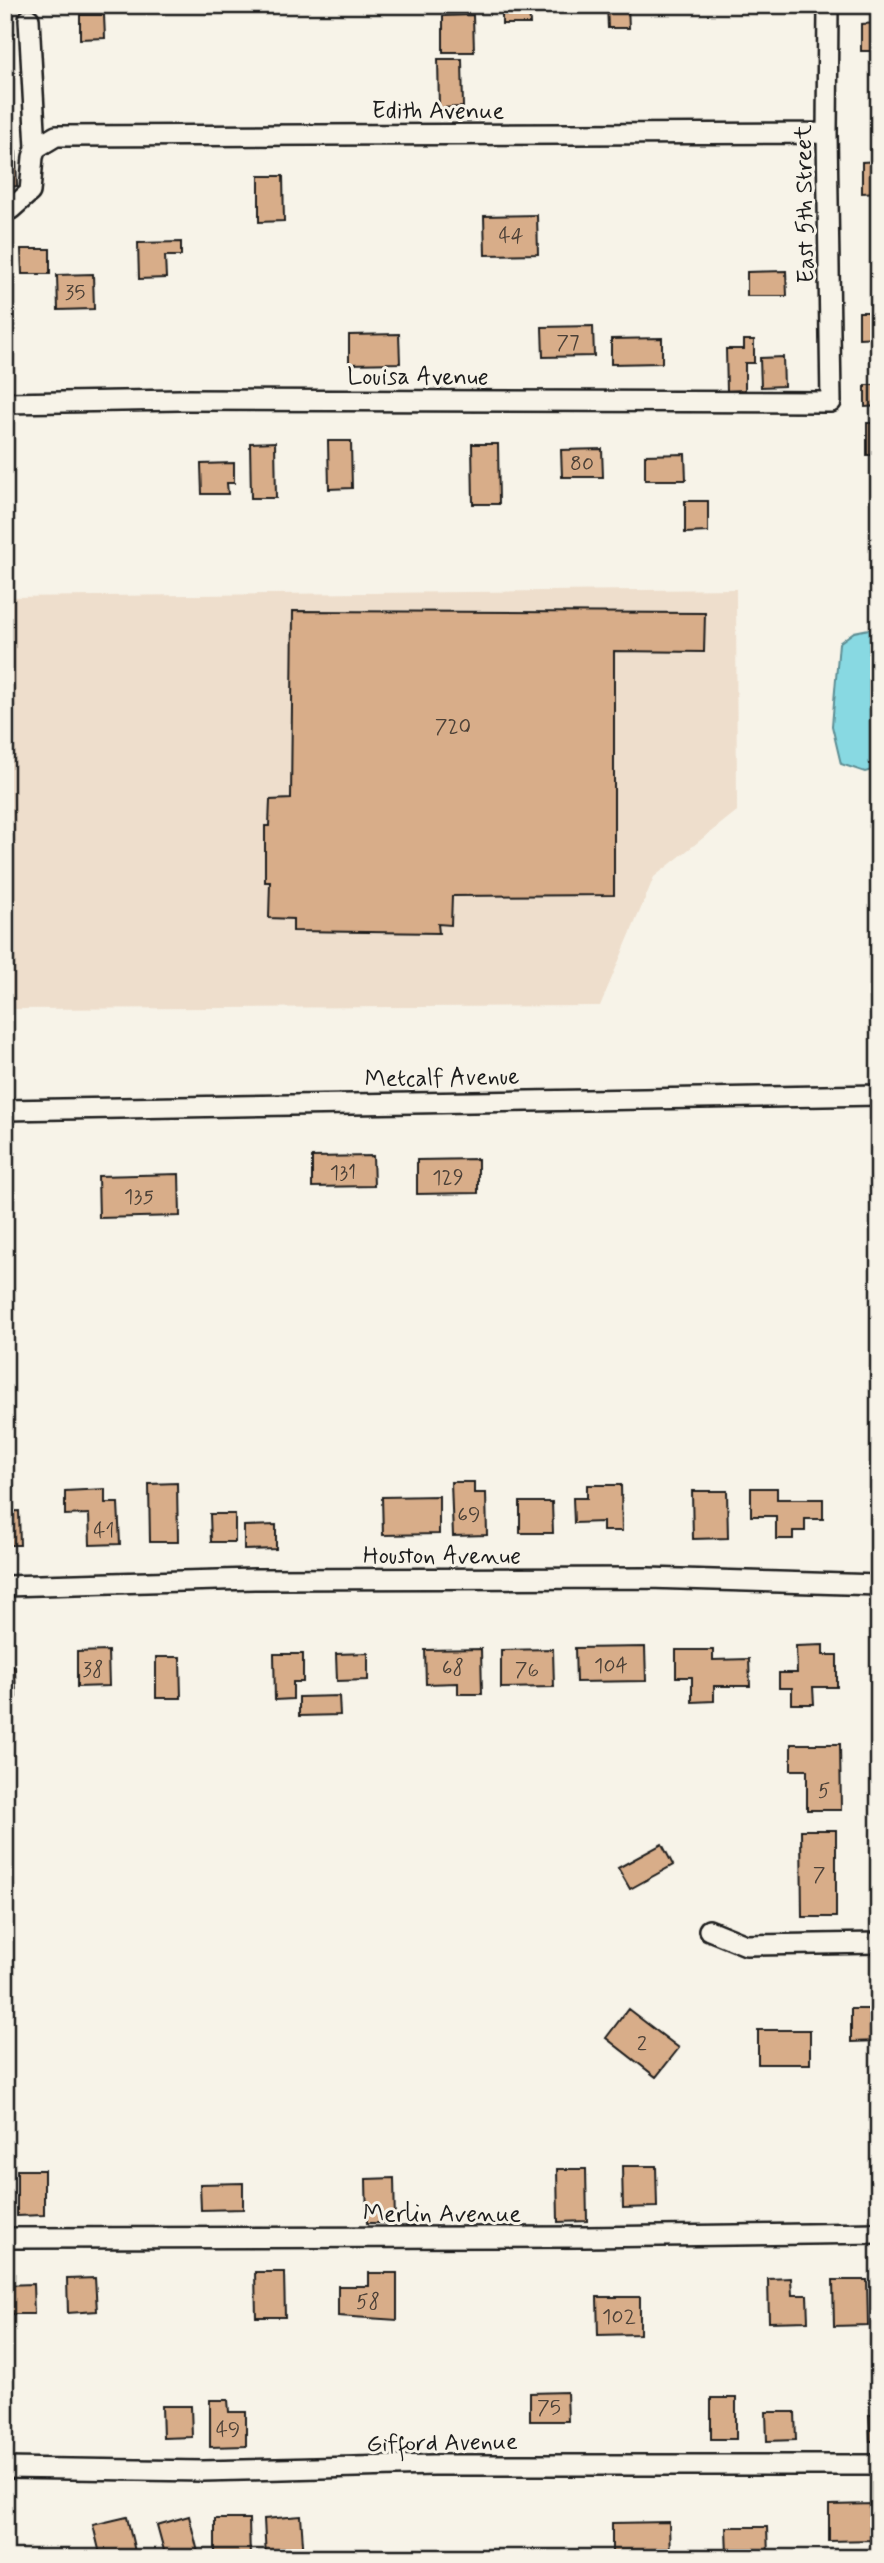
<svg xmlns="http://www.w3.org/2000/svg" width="884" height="2563" font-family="Mynerve,sans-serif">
<rect width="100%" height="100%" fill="#f7f3e8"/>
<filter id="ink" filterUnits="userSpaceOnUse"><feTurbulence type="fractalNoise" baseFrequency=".0143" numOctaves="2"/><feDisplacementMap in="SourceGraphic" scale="14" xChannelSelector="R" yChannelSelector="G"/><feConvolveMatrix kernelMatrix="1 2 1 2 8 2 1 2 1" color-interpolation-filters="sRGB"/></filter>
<g filter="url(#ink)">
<!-- built -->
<path fill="#eedecc" d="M736,589L737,811L654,877L600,1006L5,1009V597Z"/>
<!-- water -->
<path fill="#88d9e2" stroke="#5d8d93" stroke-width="2" d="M879,627V768L865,772L841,764L832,726L839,643L854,632Z"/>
<!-- building -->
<path fill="#d8ad89" stroke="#1c1c1c" stroke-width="2" d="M502,5H529L530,24H502Z
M607,5H628L629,28H608Z
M80,15H104L105,38L80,39Z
M473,15L474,52H443V16Z
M879,23V51H861V24Z
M438,59H462L463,107L439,108Z
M5,152H16L17,186L5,187Z
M879,161V192L862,193V162Z
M259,176H283L284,221L259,222Z
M537,215L538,254L485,255L484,216Z
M181,242V256H165L166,278L139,279L138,243Z
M5,248H13L14,274H5Z
M21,249H50V274H22Z
M786,271L787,296H747V272Z
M93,274L94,309L58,310L57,275Z
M859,312H879V337L859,338Z
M593,326L594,356L543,357L542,327Z
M399,334L400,363L349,364V335Z
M662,338V363L611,364V339Z
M744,340H754V363H745V390L727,391L726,349H744Z
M783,357L784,386L761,387L760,358Z
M865,385H879V406L865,407Z
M867,423H879V455H867Z
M328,441H351L352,488L329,489Z
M275,442L276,498H251L250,443Z
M472,444H498L499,504H473Z
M602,449L603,477H562L561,450Z
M685,454L686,480H645V455Z
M234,463V483H227L228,494H202L201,464Z
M685,501H708V532L685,533Z
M293,611L705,613L704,652L614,651V895L452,896L451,925L438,924L439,933L293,931V919L269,918L270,882H265V826H269L270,800L291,799Z
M373,1156L374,1186L312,1187V1157Z
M478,1159V1193L417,1194V1160Z
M179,1174L180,1216L99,1218L98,1176Z
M451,1482H474V1493H486L487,1535L453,1536Z
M177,1483L178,1542H150L149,1484Z
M587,1485H621L622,1531H603V1522L574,1523L573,1498H587Z
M751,1488H777V1499H823V1519H805V1531H793V1539H776V1516H751Z
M105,1489V1503H118L120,1544L90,1545L89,1514L65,1515V1491Z
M692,1491H727L728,1538L693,1539Z
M439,1496V1534L383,1535L382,1497Z
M520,1502H552L553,1533H520Z
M19,1511L20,1545H5V1512Z
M210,1514H235V1542H211Z
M276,1525V1549L244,1550V1526Z
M823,1645V1655H837V1687H813L814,1704H792V1688H779V1673H797L796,1646Z
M645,1647L646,1681L576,1682L575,1648Z
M481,1649L482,1694H458V1683L426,1684L425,1650Z
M553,1649L554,1687L501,1688V1650Z
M676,1650H713V1660L749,1659L750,1686H714V1701L692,1702V1677H676Z
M108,1651L109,1686L77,1687V1652Z
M368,1653V1680L337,1681L336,1654Z
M274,1654H303V1682H293V1699L275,1700Z
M156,1657H180L181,1698H156Z
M15,1667L16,1697H5V1668Z
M339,1696L340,1715L299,1716V1697Z
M791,1744H840L841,1810H807V1770H791Z
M801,1830H836V1917H802Z
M662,1844L673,1865L630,1889L618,1868Z
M628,2009L679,2048L656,2077L606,2038Z
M851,2009H879V2041L851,2042Z
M758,2030H810V2064H758Z
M873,2144H879V2168H873Z
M622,2166H656L657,2207L623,2208Z
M557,2169H586L587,2221L558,2222Z
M17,2170H44V2215L17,2216Z
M394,2178L395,2223H367L366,2179Z
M243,2183V2209L201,2210L200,2184Z
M255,2272H284L285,2317H256Z
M369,2273H397V2320L338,2316V2286H369Z
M95,2278L97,2311L68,2313L67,2279Z
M791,2278L792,2295H807L808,2321L769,2322L768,2279Z
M833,2280H867L868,2325L834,2326Z
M33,2284L34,2314H5V2285Z
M597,2297H640V2334L598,2335Z
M567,2392L568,2421H530V2393Z
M711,2398H736V2439H711Z
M210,2400H228L229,2412H246V2446L210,2447Z
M162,2406H191L192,2437L163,2438Z
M766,2412H795L796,2440L767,2441Z
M869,2415H879V2441H870Z
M875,2504V2540L829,2541V2505Z
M189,2516L199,2556L166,2558L157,2525Z
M301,2516L304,2558H266L264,2519Z
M127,2517L136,2556L101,2558L93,2525Z
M215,2519H249L250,2558H215Z
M669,2522L670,2558H612V2523Z
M726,2527H767L768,2556H727Z"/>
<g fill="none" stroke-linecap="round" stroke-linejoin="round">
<defs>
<path id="minor" d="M36,148L56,136L827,133
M5,210L11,209L30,192L33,157L36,148L29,19
M5,403L180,400L831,402L827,133L828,5
M5,1110L879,1095
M5,1586L254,1579L648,1578L879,1585
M709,1930L746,1945L879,1943
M5,2238L585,2237L879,2233
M5,2468L203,2471L433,2465H879"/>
</defs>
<!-- minor casing -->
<use href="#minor" stroke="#1c1c1c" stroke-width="24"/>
<!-- minor -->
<use href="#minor" stroke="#f7f3e8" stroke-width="19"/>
</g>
</g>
<g text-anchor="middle" stroke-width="6" stroke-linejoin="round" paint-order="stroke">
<!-- number labels -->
<g font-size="21" fill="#4b4037">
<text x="511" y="242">44</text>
<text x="75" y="299">35</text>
<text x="568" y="349">77</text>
<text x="582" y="470">80</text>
<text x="453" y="733">720</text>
<text x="343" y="1179">131</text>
<text x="448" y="1184">129</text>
<text x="139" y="1203">135</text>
<text x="469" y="1521">69</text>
<text x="104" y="1537">41</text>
<text x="611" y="1672">104</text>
<text x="453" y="1674">68</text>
<text x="93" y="1676">38</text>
<text x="527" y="1676">76</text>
<text x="824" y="1797">5</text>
<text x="819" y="1881">7</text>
<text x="642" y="2050">2</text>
<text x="368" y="2308">58</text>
<text x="619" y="2323">102</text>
<text x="549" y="2414">75</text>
<text x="228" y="2436">49</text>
</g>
<!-- street labels -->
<g font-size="24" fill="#1c1c1c" stroke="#f7f3e8">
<text x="438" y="118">Edith Avenue</text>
<text transform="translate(804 204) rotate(-91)" y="8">East 5th Street</text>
<text x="418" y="384">Louisa Avenue</text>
<text transform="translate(442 1077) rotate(-1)" y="8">Metcalf Avenue</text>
<text x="442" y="1563">Houston Avenue</text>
<text x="442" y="2221">Merlin Avenue</text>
<text transform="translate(442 2442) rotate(-1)" y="8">Gifford Avenue</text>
</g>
</g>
<!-- margin -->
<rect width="884" height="2563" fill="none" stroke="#f7f3e8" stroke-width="28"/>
<rect x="14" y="14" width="856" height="2535" fill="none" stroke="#1c1c1c" stroke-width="2.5" filter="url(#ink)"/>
</svg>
